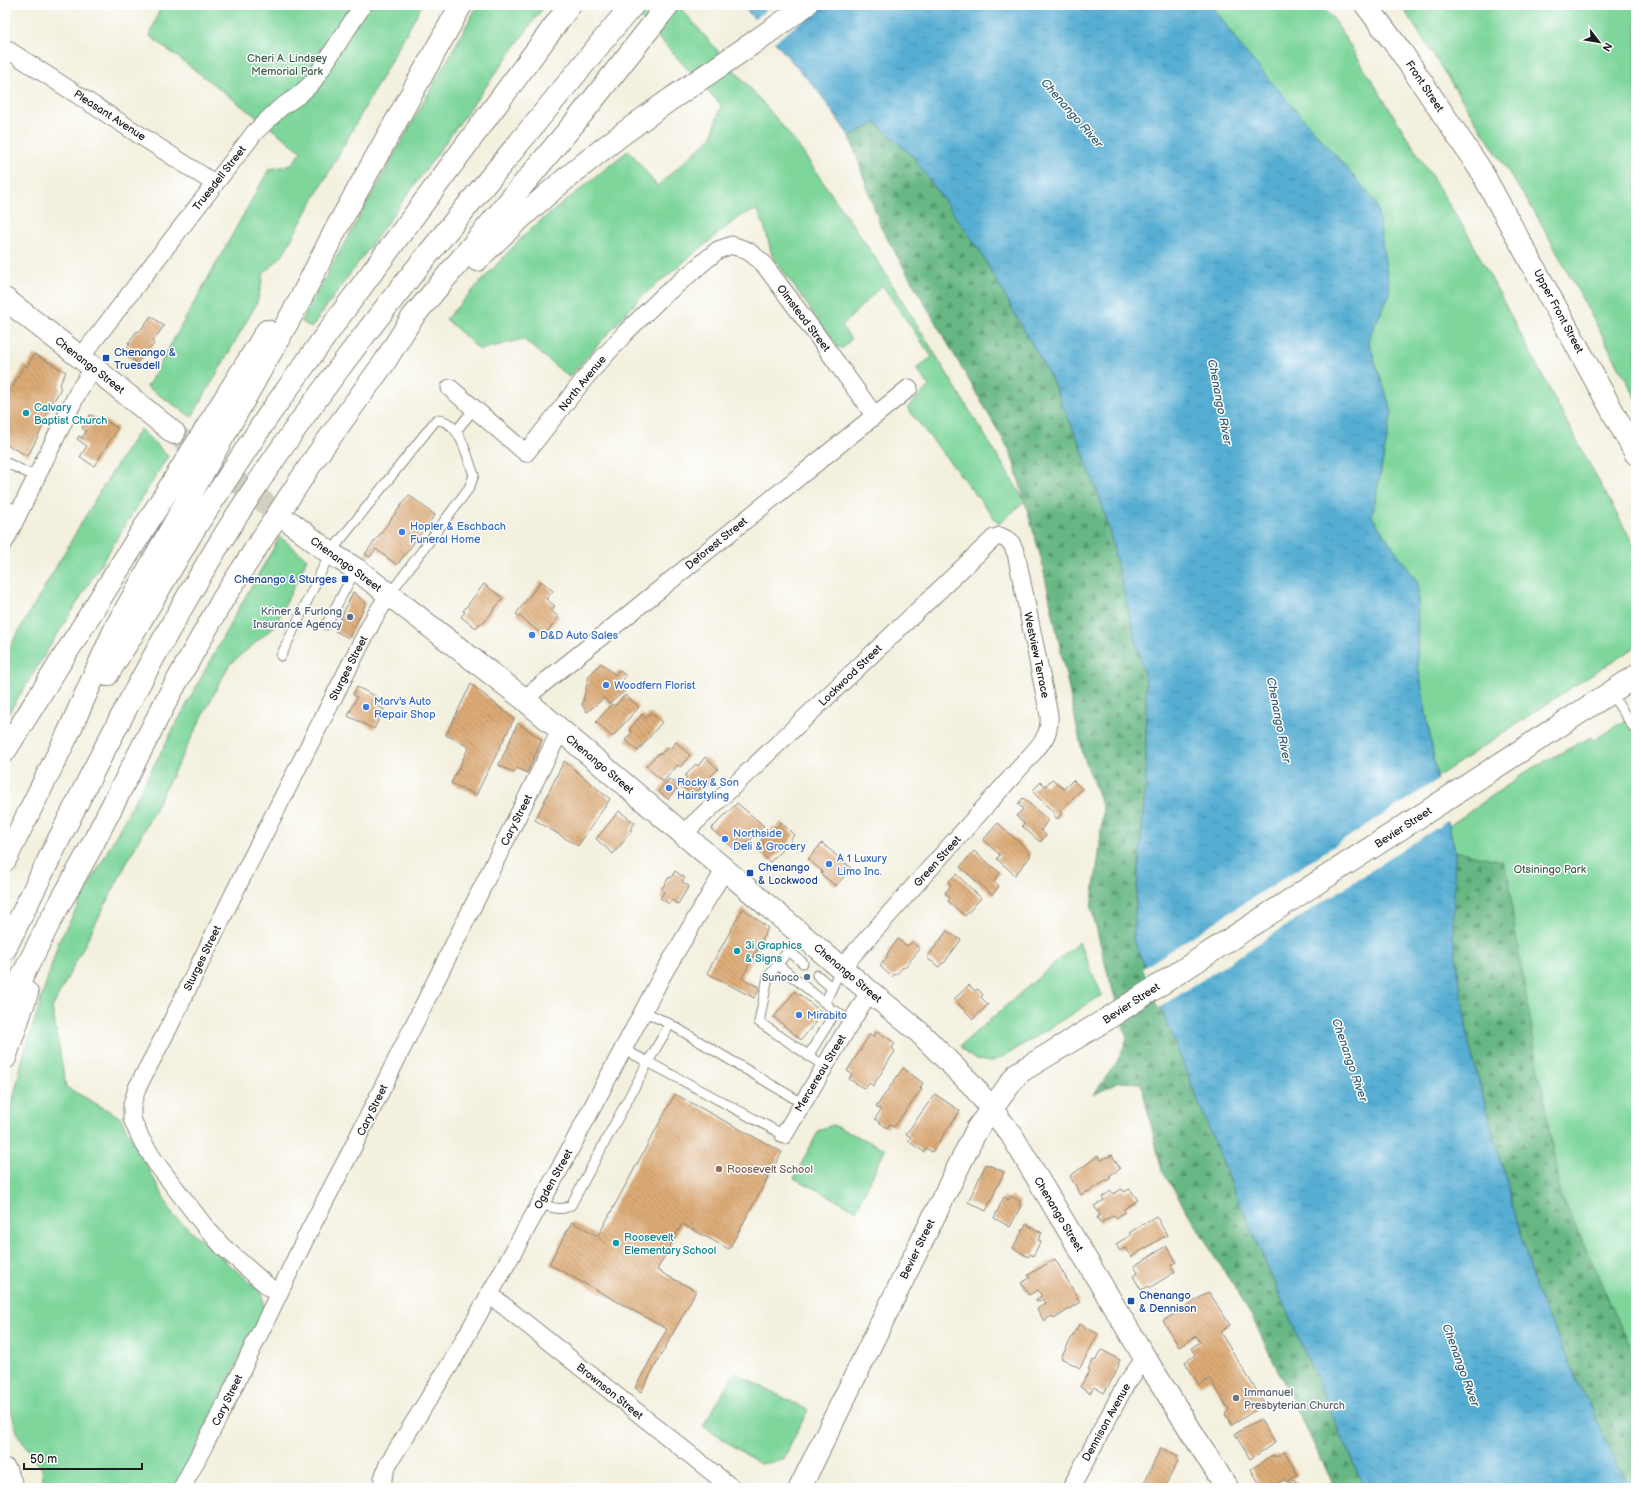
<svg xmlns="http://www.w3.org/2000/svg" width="1641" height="1493" font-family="'Balsamiq Sans',sans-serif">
<defs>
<pattern id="forest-firs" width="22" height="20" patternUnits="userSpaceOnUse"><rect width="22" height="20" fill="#66b783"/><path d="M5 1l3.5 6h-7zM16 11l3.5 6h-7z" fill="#53946a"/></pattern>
<pattern id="water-ripples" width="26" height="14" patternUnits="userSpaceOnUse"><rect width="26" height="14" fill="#56aed3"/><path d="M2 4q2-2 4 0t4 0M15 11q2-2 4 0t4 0" fill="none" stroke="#468daa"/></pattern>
<pattern id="building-back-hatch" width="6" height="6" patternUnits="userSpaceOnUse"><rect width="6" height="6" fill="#ddab76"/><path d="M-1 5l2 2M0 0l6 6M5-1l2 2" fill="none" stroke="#b28a60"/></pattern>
</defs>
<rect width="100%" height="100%" fill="#fff"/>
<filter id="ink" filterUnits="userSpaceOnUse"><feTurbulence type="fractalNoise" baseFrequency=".025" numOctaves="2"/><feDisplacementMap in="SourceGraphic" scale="8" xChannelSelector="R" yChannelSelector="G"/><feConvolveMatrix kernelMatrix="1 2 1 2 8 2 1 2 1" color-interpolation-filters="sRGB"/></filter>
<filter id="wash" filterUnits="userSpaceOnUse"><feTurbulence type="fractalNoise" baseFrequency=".012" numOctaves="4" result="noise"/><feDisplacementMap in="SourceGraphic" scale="16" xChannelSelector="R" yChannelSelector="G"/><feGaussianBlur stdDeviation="0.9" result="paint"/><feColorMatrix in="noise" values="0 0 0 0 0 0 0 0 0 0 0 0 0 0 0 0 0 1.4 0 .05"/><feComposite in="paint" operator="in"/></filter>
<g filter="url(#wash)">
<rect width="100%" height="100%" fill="#f3f0de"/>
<!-- green -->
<path fill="#7ed69b" stroke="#4d795c" d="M161,5H422L282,256L264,273L257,303L192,417L147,387L269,169L292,165L301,151L150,36Z
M478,5H545L311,328L301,321Z
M628,5H678L770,111L794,140L881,266L1025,501L999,524L907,408L929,386L916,369L932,357L882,285L842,326L851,339L843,348L837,347L772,255L764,225L757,210L740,216L640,298L569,377L523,339L480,350L446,319L528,231L629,150L657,186L711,138L721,105Z
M1212,5H1321L1334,20L1469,236L1574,436L1636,549V647C1568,688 1503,734 1437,777L1417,660L1418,583L1372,517L1392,412L1368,340L1390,293L1241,47Z
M1401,5H1636V398L1540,221Z
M140,429L168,456L5,719V655L100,491Z
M280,537L307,559L275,626L229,665L52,1008L66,1087L120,1117L174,1216L262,1293L264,1308L176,1488H44L42,1469L18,1435L5,1388V1135L22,1061L59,941L236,613Z
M1636,713V1488H1633L1455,851L1449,826L1532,768L1591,737L1594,740Z
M1079,942L1102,995L1008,1054L991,1062L977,1060L967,1054L960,1046Z
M833,1125L885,1149L856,1210L794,1178L819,1130Z
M735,1373L808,1410L783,1460L760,1464L703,1426Z"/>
<!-- forest -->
<path fill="url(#forest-firs)" stroke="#416a50" d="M875,123L912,155L978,248L1051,378L1079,442L1104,510L1146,682V780L1133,938L1230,1181L1364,1488H1335L1249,1311L1162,1171L1141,1083L1119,1082L1093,1095L1117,1062L1127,1039L1106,967L1091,907L1099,854L1103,808L1083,755L1041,558L1011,453L881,228L850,137Z
M1455,851L1502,861L1509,879L1514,925L1560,1194L1636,1359V1488H1633L1620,1472L1536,1290L1469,1045L1453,937Z"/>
<!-- water -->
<path fill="url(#water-ripples)" stroke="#396578" d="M742,5H1212L1241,47L1376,202L1390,293L1368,340L1392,412L1372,517L1418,583L1417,660L1437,777L1455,851L1453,937L1469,1045L1536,1290L1620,1472L1633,1488H1364L1230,1181L1133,938L1146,780V682L1104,510L1079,442L1051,378L978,248L912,155L875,123L850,137L818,91Z"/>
<!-- pier -->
<path fill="#f3f0de" d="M773,5H823L773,43L753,20Z
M1439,779L1449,820L1159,1008L1143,968Z"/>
<g id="blocks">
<!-- building -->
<path fill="url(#building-back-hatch)" d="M151,316L164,326L152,342L154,344L137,363L124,353L130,344L128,343L137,331L139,332Z
M34,354L66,372L59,386L61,388L41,425L43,426L28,456L5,444V401L24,365L27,367Z
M90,415L99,420L101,418L118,428L94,466L80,457L87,446L77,439L79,436L82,438L86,431L82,428Z
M409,495L435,515L397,565L376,549L370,557L365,554Z
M541,581L553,591L546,599L555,606L551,611L559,617L546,633L542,634L516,614Z
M484,584L503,598L482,625L480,623L476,628L461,617L465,612L463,611Z
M353,592L366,603L349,638L335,631Z
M601,663L615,675L619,670L626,676L621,682L627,689L609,704L604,698L587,712L582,705L589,676Z
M471,684L514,719L476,795L451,783L469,747L446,735Z
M357,687L379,698L375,705L384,709L374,729L348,716L357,697L353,695Z
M625,695L639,707L612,737L596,722L612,704L615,706Z
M650,713L662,722L638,751L625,740L632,732L629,730L642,714L646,718Z
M518,723L542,740L527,773L517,768L514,773L499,765Z
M676,742L690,755L680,767L678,765L663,782L646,766L659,753L661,754L667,747L670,749Z
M705,757L718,769L711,776L713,778L702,790L700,788L693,796L680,785L687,778L685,776L696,764L698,766Z
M564,761L610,799L578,846L535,820Z
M669,779L673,783L675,780L680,785L668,799L658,791Z
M1052,779L1064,789L1073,780L1082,789L1060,811L1062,813L1057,819L1054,815L1055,814L1032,791L1041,782L1045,786Z
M1023,798L1048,820L1041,830L1046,835L1040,842L1022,826L1024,823L1016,816L1023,809L1018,804Z
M737,803L764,826L738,852L711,829Z
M619,811L635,823L630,830L632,831L613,854L596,839Z
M781,822L794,835L790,840L791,841L770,862L757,850L764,842L761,840L774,826L776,828Z
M998,823L1030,852V857L1015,875L997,859L1000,855L983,840Z
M822,843L851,868L836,886L821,874L822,871L808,859Z
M974,851L1000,873L994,881L999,886L992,895L960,867Z
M675,871L685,878L682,882L689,886L678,904L671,900L669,904L660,898L664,892L661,890L669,877L671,878Z
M956,874L981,898L965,916L948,901L950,898L945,893L951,885L948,882Z
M743,908L768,928L742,978L760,988L754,998L707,973Z
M947,931L961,940L944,963H942L939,967L927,958Z
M898,939L907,946L912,942L920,949L904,968L903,967L896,975L895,974L892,977L880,966L888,956L887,954Z
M969,985L975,991L978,989L983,995L981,997L988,1005L973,1019L954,999Z
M795,991L823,1013L801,1040L774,1017Z
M877,1031L895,1043L892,1048L895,1051L873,1086L869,1083L865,1089L849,1079L852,1074L847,1071L870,1034L874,1037Z
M903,1068L923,1083L920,1088L922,1089L894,1127L890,1124L887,1128L875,1119L881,1110L876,1107Z
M675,1094L782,1152L729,1249L682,1224L657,1270L696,1291L641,1392L635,1388L667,1329L549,1264L572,1222L598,1236Z
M935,1094L960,1111L932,1152L926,1148L924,1152L908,1141L911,1137L906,1134Z
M1112,1155L1120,1169L1109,1176L1111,1178L1087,1192V1191L1081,1195L1070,1176L1098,1156L1101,1160Z
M986,1164L1004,1172L986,1211L968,1202Z
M1122,1189L1124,1192L1130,1189L1138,1200L1124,1209L1125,1212L1116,1218L1114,1215L1100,1223L1097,1217L1100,1215L1094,1206L1104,1200L1102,1197L1111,1191L1113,1194Z
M1011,1196L1021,1202L1019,1205L1021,1206L1010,1227L994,1218L1004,1197L1009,1200Z
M1156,1216L1167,1235L1131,1257L1125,1248L1120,1251L1116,1244L1131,1235L1129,1233Z
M1026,1224L1042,1233L1038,1240L1041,1241L1033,1256L1030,1254L1028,1257L1013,1248Z
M1166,1246L1176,1262L1171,1265L1175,1272L1149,1288L1148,1286L1141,1290L1133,1276L1138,1273L1134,1266Z
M1055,1259L1080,1302L1054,1319L1052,1316L1044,1321L1037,1309L1046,1303L1043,1299L1037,1302L1036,1300L1042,1296L1038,1290L1029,1295L1021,1283L1030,1278L1028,1275Z
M1209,1292L1230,1325L1220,1332L1265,1404L1232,1425L1225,1414L1229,1410L1210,1379L1199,1385L1185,1362L1195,1355L1191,1348L1200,1342L1196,1336L1179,1347L1163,1321Z
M1079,1324L1098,1334L1080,1368L1061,1358Z
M1102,1350L1120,1360L1118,1364L1119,1365L1115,1373H1116L1104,1393L1094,1387L1090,1393L1080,1387L1090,1371L1088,1369L1093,1360L1095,1361Z
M1260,1419L1275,1443L1250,1459L1235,1434Z
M1161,1448L1178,1456L1176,1459L1178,1461L1164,1488L1156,1484L1153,1488L1144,1483Z
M1285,1452L1298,1475L1287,1482L1285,1479L1270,1488H1262L1251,1469L1274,1455L1275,1457Z
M1295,1480L1299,1488H1281Z"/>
</g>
</g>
<g filter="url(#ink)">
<use href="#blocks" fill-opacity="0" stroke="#88867d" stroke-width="1"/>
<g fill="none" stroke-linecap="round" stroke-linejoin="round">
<!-- tertiary-tunnel -->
<path stroke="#d3d0c1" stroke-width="22" stroke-dasharray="22 11" stroke-linecap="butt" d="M174,433L291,523"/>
<defs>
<path id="service" d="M456,431L474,409
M5,462L36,477
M5,505L19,511
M326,625L356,569
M281,656L330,553L436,420C460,419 467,457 474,475L469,488L389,595
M1610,692L1636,731
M801,934L768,977L759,1022L824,1066
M788,950L803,963
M777,964L825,1003
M817,975L832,988
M829,1006L825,1003L841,968
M670,1024L802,1103
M623,1049L648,1062L670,1024L643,1011
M808,1056L836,1011L850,1022
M540,1204C551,1207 562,1212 571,1205L648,1062L784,1135"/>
<path id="minor" d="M5,48L214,183
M81,357L255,132L280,108L299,95L312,83L363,5
M450,388L526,453L585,378L626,332L662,297L718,250L732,245L748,251L762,262L816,334L874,415
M5,541L79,390L94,368
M524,699L909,388
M683,834L994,538L1000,536L1010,541L1016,553L1049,715C1050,734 1044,740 1033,753L841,968
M784,1135L869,992
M489,1294L732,1488
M278,1295L222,1246L203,1224L156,1163L141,1139L132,1119V1105L137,1088L169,1027L237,887L375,616L389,595
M182,1488L224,1407L309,1231L348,1157L560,731
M383,1488V1478L388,1464L454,1358L559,1170L663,974L725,869
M1071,1488L1126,1384L1145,1358"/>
<path id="tertiary" d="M5,299L94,368L174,433
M291,523L330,553L356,569L524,699L841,968L919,1032L973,1086L1011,1134L1145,1358L1227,1488"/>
<path id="secondary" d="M800,1488L977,1129L1018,1073L1107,1019L1636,676"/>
<path id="primary" d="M1366,5L1402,53L1480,169L1636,454"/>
<path id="motorway" d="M477,260C536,200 602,147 671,99C716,68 762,38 806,5
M107,675L132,635L196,526L268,416L344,310L570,5
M5,751L267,331
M5,860L67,736L116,627L300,300L336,229L461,5
M5,949C71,813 138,678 216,549C296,417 393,296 491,177C520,142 549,106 578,71C596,49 614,26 633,5
M5,1011L50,921L88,853L167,699L223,599L284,505L315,458L384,363L412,318L581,115L668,5
M5,1058L27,993
M5,1470L13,1488"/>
</defs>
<!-- service casing -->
<use href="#service" stroke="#88867d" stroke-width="11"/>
<!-- minor casing -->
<use href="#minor" stroke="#88867d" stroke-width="19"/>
<!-- tertiary casing -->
<use href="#tertiary" stroke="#88867d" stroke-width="24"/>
<!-- secondary casing -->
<use href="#secondary" stroke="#88867d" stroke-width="24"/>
<!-- primary casing -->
<use href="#primary" stroke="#88867d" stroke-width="24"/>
<!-- motorway casing -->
<use href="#motorway" stroke="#88867d" stroke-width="24"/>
<!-- service -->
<use href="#service" stroke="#fff" stroke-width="9"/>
<!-- minor -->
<use href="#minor" stroke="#fff" stroke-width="17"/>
<!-- tertiary -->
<use href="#tertiary" stroke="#fff" stroke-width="22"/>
<!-- secondary -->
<use href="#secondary" stroke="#fff" stroke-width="22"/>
<!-- primary -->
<use href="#primary" stroke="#fff" stroke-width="22"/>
<!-- motorway -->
<use href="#motorway" stroke="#fff" stroke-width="22"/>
</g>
</g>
<!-- markers -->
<g fill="#1a4fb4" stroke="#fff" stroke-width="1.5">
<rect x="102" y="354" width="8" height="8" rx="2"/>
<rect x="341" y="575" width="8" height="8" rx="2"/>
<rect x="746" y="869" width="8" height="8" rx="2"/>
<rect x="1127" y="1297" width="8" height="8" rx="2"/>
</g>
<g fill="#0f9aa8" stroke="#fff" stroke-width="1.5">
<circle cx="26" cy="413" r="4"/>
<circle cx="737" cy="951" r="4"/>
<circle cx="616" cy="1243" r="4"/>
</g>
<g fill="#3f7fe0" stroke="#fff" stroke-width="1.5">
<circle cx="402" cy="532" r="4"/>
<circle cx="532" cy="635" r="4"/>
<circle cx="606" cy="685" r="4"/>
<circle cx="366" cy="707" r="4"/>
<circle cx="669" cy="788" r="4"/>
<circle cx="725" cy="839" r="4"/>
<circle cx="829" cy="864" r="4"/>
<circle cx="799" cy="1015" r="4"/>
</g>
<g fill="#5c6f8a" stroke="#fff" stroke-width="1.5">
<circle cx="350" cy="617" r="4"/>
<circle cx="807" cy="977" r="4"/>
</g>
<circle fill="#8d6e63" stroke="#fff" stroke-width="1.5" cx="719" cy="1169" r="4"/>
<circle fill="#6b7280" stroke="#fff" stroke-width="1.5" cx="1236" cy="1398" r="4"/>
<g text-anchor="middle" stroke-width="3" stroke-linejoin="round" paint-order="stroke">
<!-- park labels -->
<g font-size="11" fill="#3e5d48" stroke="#fff">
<text x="287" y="62">Cheri A. Lindsey<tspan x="287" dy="13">Memorial Park</tspan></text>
<text x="1550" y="873">Otsiningo Park</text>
</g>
<!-- street labels -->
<g font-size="11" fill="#1c1c1c" stroke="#fff">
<text transform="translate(1425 86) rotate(56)" y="4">Front Street</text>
<text transform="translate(110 115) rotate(33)" y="4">Pleasant Avenue</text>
<text transform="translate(219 178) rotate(-52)" y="4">Truesdell Street</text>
<text transform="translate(1559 311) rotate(62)" y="4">Upper Front Street</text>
<text transform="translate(804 318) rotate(53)" y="4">Olmstead Street</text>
<text transform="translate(90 365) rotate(38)" y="4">Chenango Street</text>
<text transform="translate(582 383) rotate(-51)" y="4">North Avenue</text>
<text transform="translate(716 543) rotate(-39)" y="4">Deforest Street</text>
<text transform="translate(346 564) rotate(36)" y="4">Chenango Street</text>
<text transform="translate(1037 655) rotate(78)" y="4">Westview Terrace</text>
<text transform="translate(348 668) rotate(-63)" y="4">Sturges Street</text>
<text transform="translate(850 675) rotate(-44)" y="4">Lockwood Street</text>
<text transform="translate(600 764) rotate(40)" y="4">Chenango Street</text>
<text transform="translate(516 820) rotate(-63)" y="4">Cary Street</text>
<text transform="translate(1403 827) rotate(-33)" y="4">Bevier Street</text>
<text transform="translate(937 861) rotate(-48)" y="4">Green Street</text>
<text transform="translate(202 958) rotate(-64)" y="4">Sturges Street</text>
<text transform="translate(848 973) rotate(40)" y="4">Chenango Street</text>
<text transform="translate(1131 1003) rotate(-33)" y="4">Bevier Street</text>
<text transform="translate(820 1073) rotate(-59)" y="4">Mercereau Street</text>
<text transform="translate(372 1110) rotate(-64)" y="4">Cary Street</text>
<text transform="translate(553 1179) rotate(-61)" y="4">Ogden Street</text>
<text transform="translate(1059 1214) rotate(59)" y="4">Chenango Street</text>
<text transform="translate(917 1249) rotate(-64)" y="4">Bevier Street</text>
<text transform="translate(610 1391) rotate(39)" y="4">Brownson Street</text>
<text transform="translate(227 1400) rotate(-64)" y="4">Cary Street</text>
<text transform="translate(1106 1422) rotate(-61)" y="4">Dennison Avenue</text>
</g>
<!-- transit labels -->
<g font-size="11" fill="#164399" stroke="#fff" text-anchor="start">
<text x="114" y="356">Chenango &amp;<tspan x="114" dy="13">Truesdell</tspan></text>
<text x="337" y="583" text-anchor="end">Chenango &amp; Sturges</text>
<text x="758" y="871">Chenango<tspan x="758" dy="13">&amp; Lockwood</tspan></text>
<text x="1139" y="1299">Chenango<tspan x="1139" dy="13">&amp; Dennison</tspan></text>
</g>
<!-- culture labels -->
<g font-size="11" fill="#0d838f" stroke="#fff" text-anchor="start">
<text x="34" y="411">Calvary<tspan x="34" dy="13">Baptist Church</tspan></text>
<text x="745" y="949">3i Graphics<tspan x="745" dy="13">&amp; Signs</tspan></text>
<text x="624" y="1241">Roosevelt<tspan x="624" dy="13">Elementary School</tspan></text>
</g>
<!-- shop labels -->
<g font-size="11" fill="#366cbe" stroke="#fff" text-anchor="start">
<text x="410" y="530">Hopler &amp; Eschbach<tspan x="410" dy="13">Funeral Home</tspan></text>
<text x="540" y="639">D&amp;D Auto Sales</text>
<text x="614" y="689">Woodfern Florist</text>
<text x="374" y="705">Marv's Auto<tspan x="374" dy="13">Repair Shop</tspan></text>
<text x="677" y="786">Rocky &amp; Son<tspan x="677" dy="13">Hairstyling</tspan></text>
<text x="733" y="837">Northside<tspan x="733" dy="13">Deli &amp; Grocery</tspan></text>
<text x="837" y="862">A 1 Luxury<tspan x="837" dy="13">Limo Inc.</tspan></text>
<text x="807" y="1019">Mirabito</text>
</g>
<!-- service labels -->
<g font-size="11" fill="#4e5e75" stroke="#fff" text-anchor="end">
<text x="342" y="615">Kriner &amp; Furlong<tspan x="342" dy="13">Insurance Agency</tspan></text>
<text x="799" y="981">Sunoco</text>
</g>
<!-- education labels -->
<g font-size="11" fill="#785e54" stroke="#fff" text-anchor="start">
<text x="727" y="1173">Roosevelt School</text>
</g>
<!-- worship labels -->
<g font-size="11" fill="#5b616d" stroke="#fff" text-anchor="start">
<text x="1244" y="1396">Immanuel<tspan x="1244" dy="13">Presbyterian Church</tspan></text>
</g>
<!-- water labels -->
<g font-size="12" font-style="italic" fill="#365e6e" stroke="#fff">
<text transform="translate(1072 113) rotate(49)" y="4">Chenango River</text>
<text transform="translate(1220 402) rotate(79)" y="4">Chenango River</text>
<text transform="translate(1279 720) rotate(79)" y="4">Chenango River</text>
<text transform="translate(1350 1060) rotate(71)" y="4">Chenango River</text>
<text transform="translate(1461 1365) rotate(70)" y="4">Chenango River</text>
</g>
</g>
<!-- margin -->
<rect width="1641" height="1493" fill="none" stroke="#fff" stroke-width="20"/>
<!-- north arrow -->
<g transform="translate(1599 42) rotate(121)" stroke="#ffffff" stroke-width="3" paint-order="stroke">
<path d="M0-3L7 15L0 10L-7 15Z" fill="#1c1c1c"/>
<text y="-6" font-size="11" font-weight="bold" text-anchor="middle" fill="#1c1c1c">N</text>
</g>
<!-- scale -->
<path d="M24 1463v6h118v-6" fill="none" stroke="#1c1c1c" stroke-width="2"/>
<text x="30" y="1463" font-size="12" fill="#1c1c1c" stroke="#ffffff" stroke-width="3" paint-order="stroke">50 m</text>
</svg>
